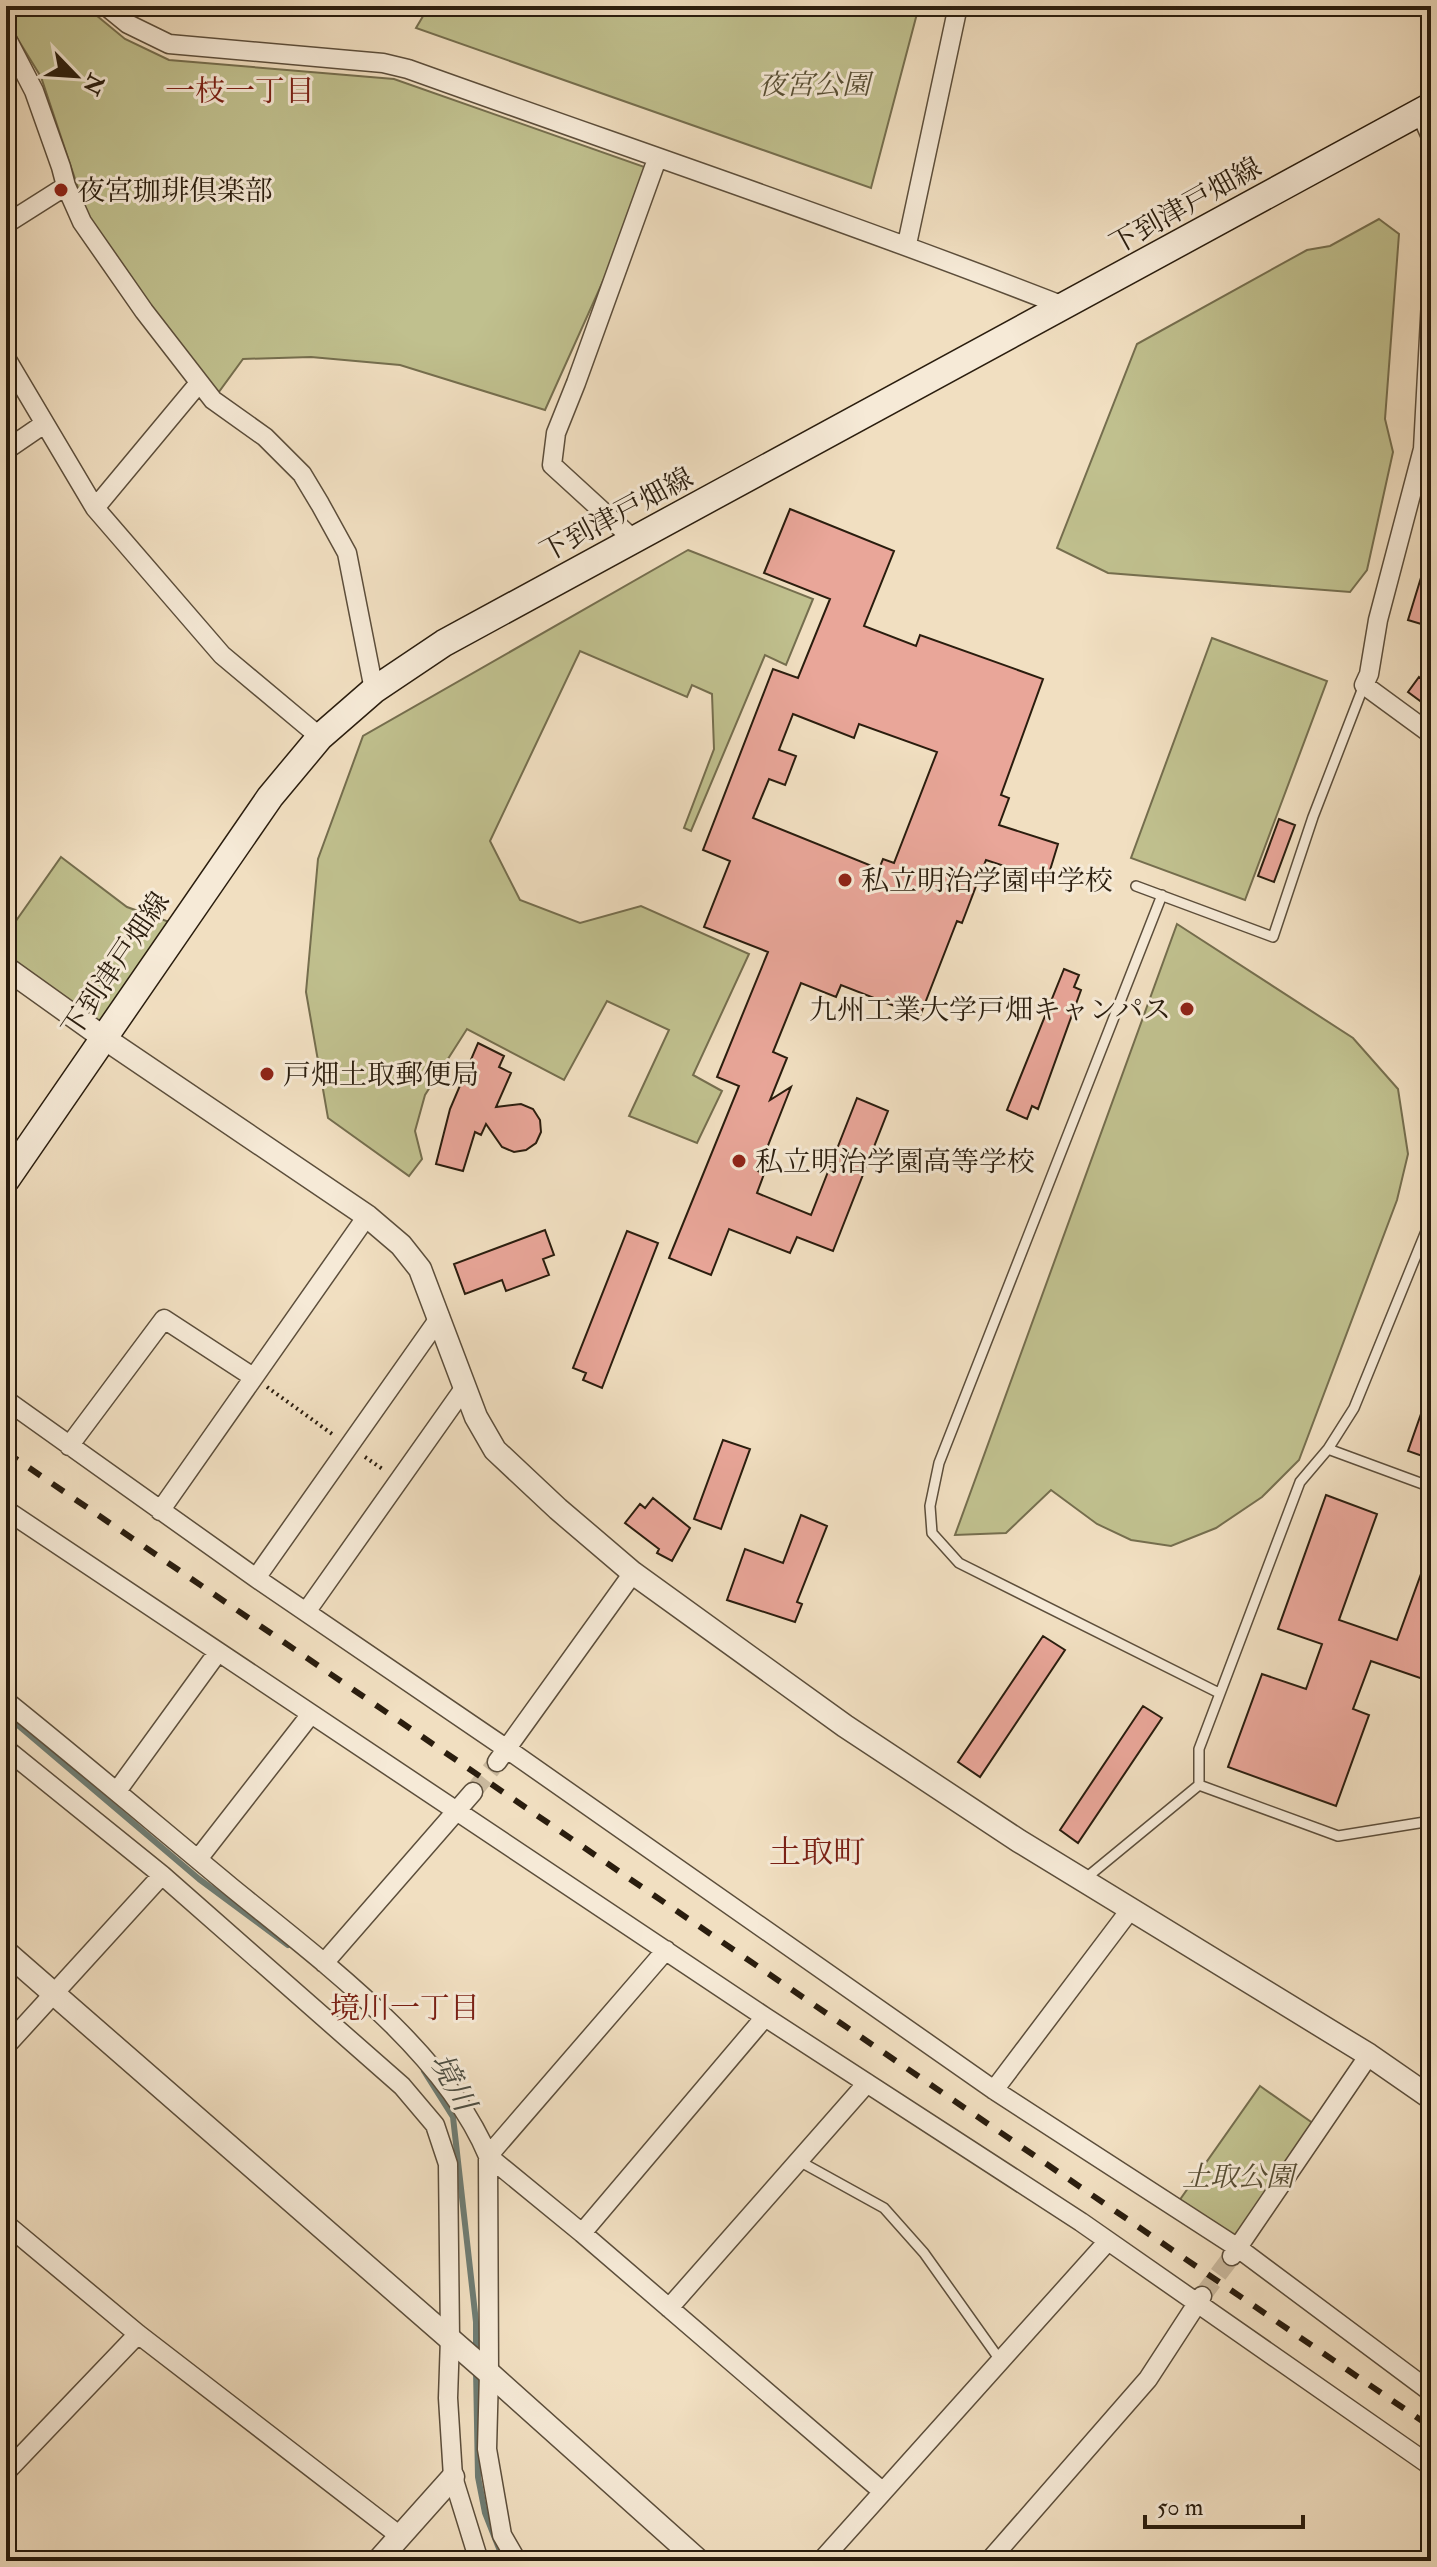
<svg xmlns="http://www.w3.org/2000/svg" width="1437" height="2567" font-family="'IM FELL Double Pica','Noto Serif JP',serif">
<rect width="100%" height="100%" fill="#f1dfc1"/>
<filter id="stains"><feTurbulence type="fractalNoise" baseFrequency=".0025" numOctaves="4"/><feColorMatrix values="0 0 0 0 .2 0 0 0 0 .09 0 0 0 0 .02 0 0 0 .5 -.17"/></filter>
<radialGradient id="worn" r=".72"><stop offset=".6" stop-color="#630" stop-opacity="0"/><stop offset="1" stop-color="#630" stop-opacity=".3"/></radialGradient>
<!-- green -->
<path fill="#c0c08e" stroke="#756e4e" stroke-width="2" d="M6,6H85L125,39L169,60L394,79L653,170L545,410L400,365L311,357L243,359L213,400L88,218L41,77L6,20Z
M429,6H919L871,188L416,28Z
M1379,219L1399,234L1385,419L1393,452L1367,570L1350,592L1108,573L1057,548L1137,344L1307,250L1330,246Z
M688,550L813,599L786,665L765,655L691,831L684,828L714,749L712,694L692,685L687,697L580,651L490,841L520,900L580,923L641,906L749,954L693,1075L722,1091L697,1143L629,1116L669,1030L607,1001L564,1080L467,1029L425,1095L415,1131L422,1159L409,1176L328,1118L306,992L318,859L363,736Z
M1212,638L1327,681L1245,900L1131,858Z
M61,857L127,907L175,924L102,1031L6,962V935Z
M1177,924L1353,1038L1398,1089L1408,1154L1397,1200L1299,1460L1262,1497L1216,1528L1171,1546L1131,1540L1097,1524L1051,1490L1006,1533L955,1535Z
M1260,2086L1314,2124L1236,2240L1179,2201Z"/>
<g fill="none" stroke-linecap="round" stroke-linejoin="round">
<!-- stream -->
<path stroke="#6e7c73" stroke-width="6" d="M6,1715L199,1879L288,1945
M424,2071L453,2117L476,2322V2355
M476,2370L478,2477L485,2513L504,2561"/>
</g>
<!-- building -->
<path fill="#e9a699" stroke="#2a1d0e" stroke-width="2" fill-rule="evenodd" d="M790,509L894,551L864,626L916,646L920,635L1043,679L1001,795L1009,798L999,825L1058,844L1047,880L986,860L962,923L957,921L920,1016L841,985L836,997L801,983L773,1052L787,1058L770,1100L791,1087L758,1171L764,1174L757,1193L811,1215L857,1098L888,1111L833,1251L797,1237L790,1253L729,1229L711,1275L669,1258L739,1086L717,1077L768,952L704,927L730,861L703,850L773,669L798,678L830,599L764,573ZM793,714L854,738L859,724L937,752L894,863L883,859L879,869L753,818L769,779L785,785L796,756L779,750Z
M1427,558H1431V627L1408,620Z
M1419,677L1431,686V709L1408,692Z
M1279,819L1295,825L1274,882L1258,876Z
M1064,969L1079,975L1074,987L1081,990L1038,1109L1032,1106L1027,1119L1007,1110Z
M478,1043L504,1056L499,1067L511,1073L496,1107L521,1104L533,1109L540,1120L541,1132L536,1143L526,1150L514,1152L502,1147L486,1124L481,1135L475,1132L463,1171L436,1164L450,1109Z
M545,1230L554,1255L543,1259L549,1275L506,1291L502,1280L465,1294L454,1264Z
M627,1231L658,1243L602,1388L583,1380L586,1373L573,1368Z
M1428,1394H1431V1459L1408,1451Z
M723,1440L750,1449L721,1529L694,1519Z
M1326,1495L1377,1514L1339,1620L1397,1640L1429,1552L1431,1553V1668L1426,1680L1371,1661L1353,1709L1369,1715L1336,1806L1228,1767L1262,1674L1306,1689L1322,1644L1278,1629Z
M653,1498L690,1528L672,1561L657,1553L659,1549L625,1523L640,1504L645,1508Z
M801,1515L827,1526L797,1602L802,1604L795,1622L727,1600L745,1549L783,1563Z
M1043,1636L1065,1650L980,1777L958,1762Z
M1143,1706L1162,1718L1078,1843L1060,1830Z"/>
<g fill="none" stroke-linecap="round" stroke-linejoin="round">
<!-- minor-tunnel -->
<path stroke="#c9b89d" stroke-width="18" stroke-dasharray="18 9" stroke-linecap="butt" d="M473,1792L497,1762
M1202,2296L1232,2256"/>
<defs>
<path id="service" d="M1136,886L1273,937L1313,817L1364,685
M1162,895L939,1463L930,1506L932,1533L959,1563L1219,1693
M1328,1449L1431,1487
M1199,1785L1338,1836L1431,1821
M1086,1878L1199,1785V1749L1300,1482L1328,1449L1354,1408L1431,1219
M799,2161L884,2208L924,2253L1000,2360"/>
<path id="minor" d="M106,6L128,24L169,44L383,63L408,69C628,148 849,222 1066,307
M6,37L34,91L61,167L66,186L82,222L144,311L213,400L265,437L302,474L320,504L347,553L374,690
M1420,112L1431,137
M6,224L66,186
M907,244L958,6
M1431,300L1423,449L1378,620L1369,674L1364,685L1431,734
M6,358L95,508L222,655L320,737
M6,450L44,424
M95,508L199,383
M634,540L552,465L556,433L576,383L657,159
M6,1400L256,1578L507,1749L994,2090L1238,2248L1431,2392
M69,1446L164,1319L253,1377
M6,1510L765,2017L1081,2222L1431,2466
M160,1511L367,1216
M256,1578L440,1317
M306,1612L465,1387
M6,1701C82,1762 156,1825 231,1887C319,1959 444,2050 488,2156L489,2373L487,2449L502,2535L517,2561
M6,1749L162,1875L402,2086L435,2125L448,2164L450,2338L448,2398L453,2477L479,2561
M497,1762L633,1573
M117,1791L218,1652
M198,1859L311,1714
M666,1950L488,2156L582,2233L882,2491
M324,1963L473,1792
M6,2046L162,1875
M994,2090L1130,1910
M6,2224L138,2334L400,2536
M582,2233L765,2017
M1232,2256L1369,2055
M669,2308L867,2083
M6,2472L138,2334
M821,2561L1108,2241
M989,2561L1148,2379L1202,2296"/>
<path id="tertiary" d="M6,968L104,1038L367,1216L401,1245L420,1269L476,1417L495,1450L558,1509L633,1573L845,1726L1019,1841L1369,2055L1431,2098
M6,1952L489,2373L699,2561
M378,2561L453,2477"/>
<path id="secondary" d="M6,1180L270,797L320,737L374,690L444,643L1431,106"/>
</defs>
<!-- service casing -->
<use href="#service" stroke="#5c4e3b" stroke-width="12"/>
<!-- minor casing -->
<use href="#minor" stroke="#5c4e3b" stroke-width="21"/>
<!-- tertiary casing -->
<use href="#tertiary" stroke="#5c4e3b" stroke-width="25"/>
<!-- secondary casing -->
<use href="#secondary" stroke="#2a1d0e" stroke-width="29"/>
<!-- path -->
<path stroke="#2a1d0e" stroke-width="4" stroke-dasharray="2 4" stroke-linecap="butt" d="M267,1387L335,1436
M365,1457L384,1470"/>
<!-- service -->
<use href="#service" stroke="#f6ead7" stroke-width="9"/>
<!-- minor -->
<use href="#minor" stroke="#f6ead7" stroke-width="18"/>
<!-- tertiary -->
<use href="#tertiary" stroke="#f6ead7" stroke-width="22"/>
<!-- secondary -->
<use href="#secondary" stroke="#f6ead7" stroke-width="26"/>
<!-- rail -->
<path stroke="#2a1d0e" stroke-width="6" stroke-dasharray="14 14" stroke-linecap="butt" d="M6,1452L1431,2427"/>
</g>
<!-- markers -->
<g fill="#8f2418" stroke="#f6ead7" stroke-width="3">
<circle cx="61" cy="190" r="8"/>
<circle cx="845" cy="880" r="8"/>
<circle cx="1187" cy="1009" r="8"/>
<circle cx="267" cy="1074" r="8"/>
<circle cx="739" cy="1161" r="8"/>
</g>
<g text-anchor="middle" stroke-width="6" stroke-linejoin="round" paint-order="stroke">
<!-- park labels -->
<g font-size="28" font-style="italic" fill="#574e34" stroke="#f6ead7">
<text x="814" y="94">夜宮公園</text>
<text x="1238" y="2186">土取公園</text>
</g>
<!-- poi labels -->
<g font-size="28" fill="#2a1d0e" stroke="#f6ead7" text-anchor="start">
<text x="77" y="200">夜宮珈琲倶楽部</text>
<text x="861" y="890">私立明治学園中学校</text>
<text x="1171" y="1019" text-anchor="end">九州工業大学戸畑キャンパス</text>
<text x="283" y="1084">戸畑土取郵便局</text>
<text x="755" y="1171">私立明治学園高等学校</text>
</g>
<!-- street labels -->
<g font-size="28" fill="#2a1d0e" stroke="#f6ead7">
<text transform="translate(1185 205) rotate(-29)" y="10">下到津戸畑線</text>
<text transform="translate(616 514) rotate(-28)" y="10">下到津戸畑線</text>
<text transform="translate(115 964) rotate(-56)" y="10">下到津戸畑線</text>
</g>
<!-- neighbourhood labels -->
<g font-size="30" fill="#7a1f14" stroke="#f6ead7">
<text x="240" y="101">一枝一丁目</text>
<text x="405" y="2018">境川一丁目</text>
</g>
<!-- water labels -->
<g font-size="30" font-style="italic" fill="#4c4d41" stroke="#f6ead7">
<text transform="translate(453 2082) rotate(62)" y="10">境川</text>
</g>
<!-- quarter labels -->
<g font-size="32" fill="#7a1f14" stroke="#f6ead7">
<text x="817" y="1863">土取町</text>
</g>
</g>
<!-- margin -->
<rect width="1437" height="2567" fill="none" stroke="#f1dfc1" stroke-width="32"/>
<rect x="8" y="8" width="1421" height="2551" fill="none" stroke="#2a1d0e" stroke-width="4"/>
<rect x="16" y="16" width="1405" height="2535" fill="none" stroke="#2a1d0e" stroke-width="2"/>
<!-- north arrow -->
<g transform="translate(76 76) rotate(115)" stroke="#f6ead7" stroke-width="6" paint-order="stroke">
<path d="M0-6L14 30L0 20L-14 30Z" fill="#2a1d0e"/>
<text y="-12" font-size="22" font-weight="bold" text-anchor="middle" fill="#2a1d0e">N</text>
</g>
<!-- scale -->
<path d="M1145 2515v12h158v-12" fill="none" stroke="#2a1d0e" stroke-width="4"/>
<text x="1157" y="2515" font-size="24" fill="#2a1d0e" stroke="#f6ead7" stroke-width="6" paint-order="stroke">50 m</text>
<rect width="100%" height="100%" filter="url(#stains)"/>
<rect width="100%" height="100%" fill="url(#worn)"/>
</svg>
